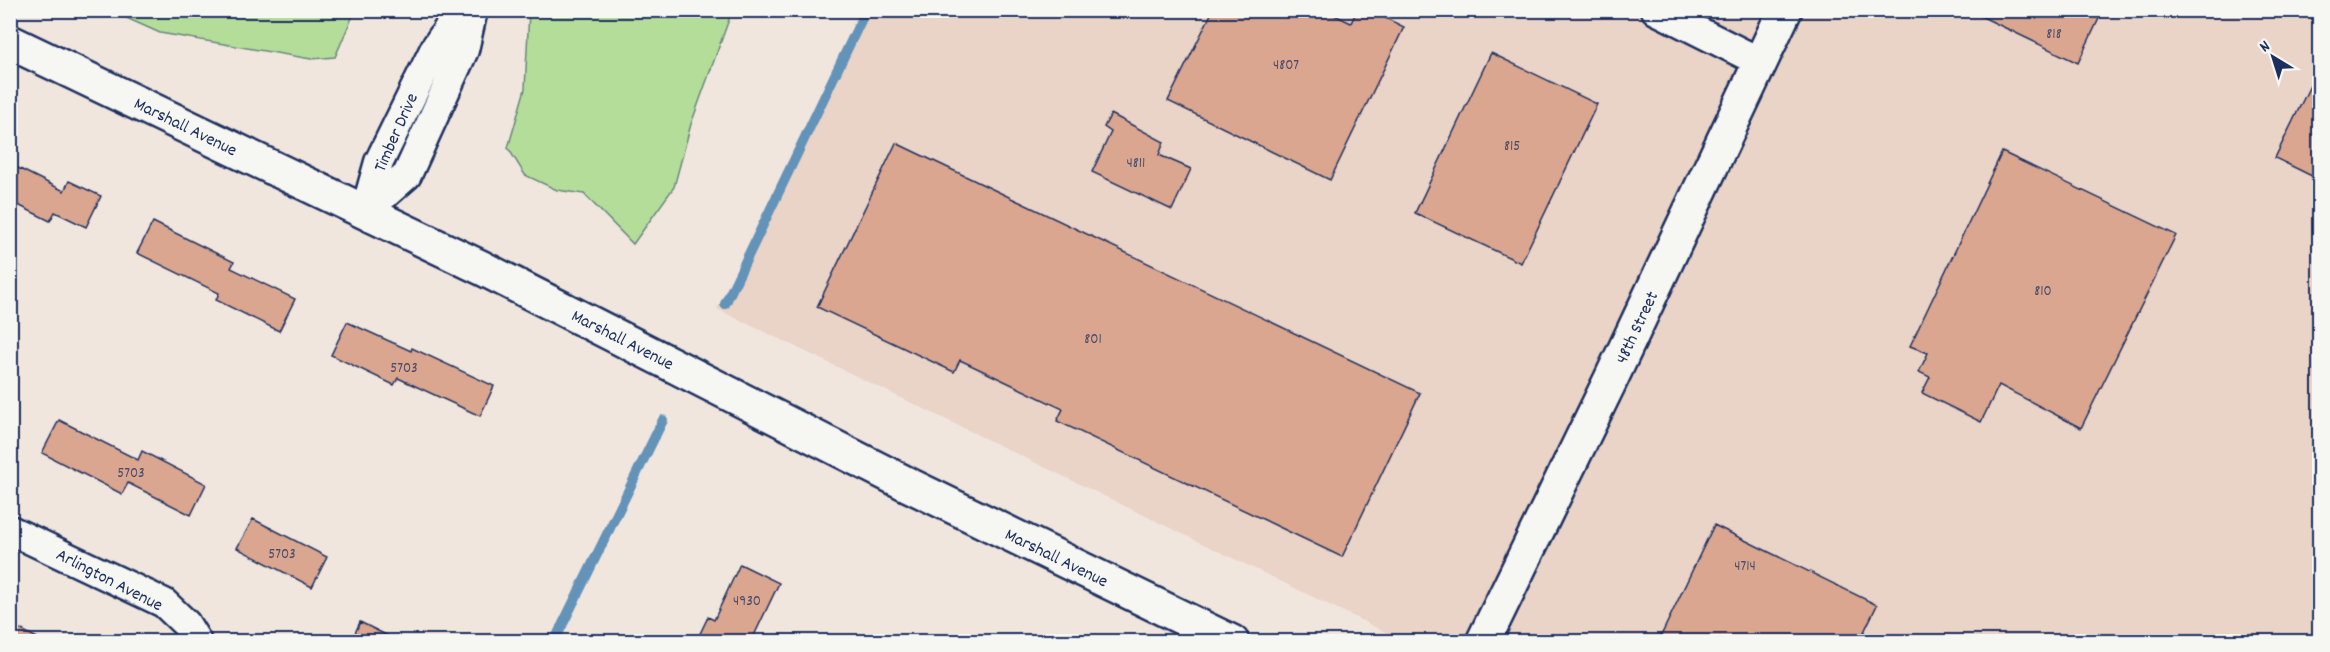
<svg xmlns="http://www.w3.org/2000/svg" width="2330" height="652" font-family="Dekko,sans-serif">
<rect width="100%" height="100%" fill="#f1e6de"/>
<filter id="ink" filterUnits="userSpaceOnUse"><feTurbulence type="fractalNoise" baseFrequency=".0167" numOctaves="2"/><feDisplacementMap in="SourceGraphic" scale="12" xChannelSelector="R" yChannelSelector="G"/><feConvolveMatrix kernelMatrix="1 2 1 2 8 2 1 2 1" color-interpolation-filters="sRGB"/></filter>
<g filter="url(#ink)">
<!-- built -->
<path fill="#ead3c7" d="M862,11H2319V641H1404L717,309Z"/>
<!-- green -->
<path fill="#b4dd9a" stroke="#68867c" stroke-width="1.5" d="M111,11H355L335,57L311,59L160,33Z
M529,11H732L691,124L674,187L633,244L584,194L557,190L525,175L508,148L525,89Z"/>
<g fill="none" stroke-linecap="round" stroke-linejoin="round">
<!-- stream -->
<path stroke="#6393b9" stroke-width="10" d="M725,304L866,10
M554,642L663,420"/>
</g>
<!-- building -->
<path fill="#dba690" stroke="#1b2f5e" stroke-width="1.5" d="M1213,10H1324L1351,23L1357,10H1369L1404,27L1330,180L1168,101Z
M1968,10H2103L2078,63Z
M1491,53L1597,104L1521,263L1415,213Z
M2320,65V180L2275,158Z
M1111,114L1164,142L1159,155L1191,169L1172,210L1092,172L1111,132L1104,127Z
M896,143L1420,393L1342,557L1057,421L1063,409L960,360L954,372L817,307Z
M2002,152L2176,235L2081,428L1999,385L1981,422L1922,393L1930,377L1919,372L1928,353L1910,346Z
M10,164L64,191L69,181L101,196L86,227L55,212L50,221L10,201Z
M153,222L234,262L231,268L295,299L279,331L216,300L219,293L137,253Z
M347,322L411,351L412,348L494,386L480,416L398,378L394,385L331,355Z
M59,420L138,460L142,451L206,484L191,515L128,483L122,494L42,453Z
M253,519L327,557L312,587L237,548Z
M1714,525L1877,605L1859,642H1658Z
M740,564L779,583L751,642H696L708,617L714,620Z
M360,622L394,639L393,642H351Z
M10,624L45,642H10Z"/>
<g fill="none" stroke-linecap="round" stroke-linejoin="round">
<defs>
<path id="minor" d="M1656,10L1760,62
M365,212L407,175L464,50L473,10
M365,212L379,162L435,48L461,10
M10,530L164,603L186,624L197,642"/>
<path id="tertiary" d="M10,42L482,268L909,485L1232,642
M1483,642L1610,381L1785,10"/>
</defs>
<!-- minor casing -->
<use href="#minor" stroke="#1b2f5e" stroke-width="33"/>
<!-- tertiary casing -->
<use href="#tertiary" stroke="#1b2f5e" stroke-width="38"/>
<!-- minor -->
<use href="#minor" stroke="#f6f6f2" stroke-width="28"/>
<!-- tertiary -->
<use href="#tertiary" stroke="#f6f6f2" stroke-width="33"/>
</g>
</g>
<g text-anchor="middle" stroke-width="4.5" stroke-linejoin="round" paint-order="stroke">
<!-- number labels -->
<g font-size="15" fill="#4b4d6a">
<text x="2054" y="38">818</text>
<text x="1286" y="69">4807</text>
<text x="1512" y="150">815</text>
<text x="1136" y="167">4811</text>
<text x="2043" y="295">810</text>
<text x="1093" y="343">801</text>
<text x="404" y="372">5703</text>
<text x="131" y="477">5703</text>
<text x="282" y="558">5703</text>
<text x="1745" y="570">4714</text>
<text x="747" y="605">4930</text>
</g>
<!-- street labels -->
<g font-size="18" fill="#1b2f5e" stroke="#f6f6f2">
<text transform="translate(186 126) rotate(26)" y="6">Marshall Avenue</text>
<text transform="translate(395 132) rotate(-66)" y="6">Timber Drive</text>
<text transform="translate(1636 327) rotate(-65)" y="6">48th Street</text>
<text transform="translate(623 339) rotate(27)" y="6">Marshall Avenue</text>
<text transform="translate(1057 557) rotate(26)" y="6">Marshall Avenue</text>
<text transform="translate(110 579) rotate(27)" y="6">Arlington Avenue</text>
</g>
</g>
<!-- margin -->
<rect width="2330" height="652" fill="none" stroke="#f6f6f2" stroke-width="36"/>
<rect x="18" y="18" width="2294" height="616" fill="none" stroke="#1b2f5e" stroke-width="2" filter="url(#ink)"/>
<!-- north arrow -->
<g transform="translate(2273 57) rotate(322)" stroke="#f6f6f2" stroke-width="4.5" paint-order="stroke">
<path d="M0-4.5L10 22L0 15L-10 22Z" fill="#1b2f5e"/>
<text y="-9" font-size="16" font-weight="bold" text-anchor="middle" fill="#1b2f5e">N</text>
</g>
</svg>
